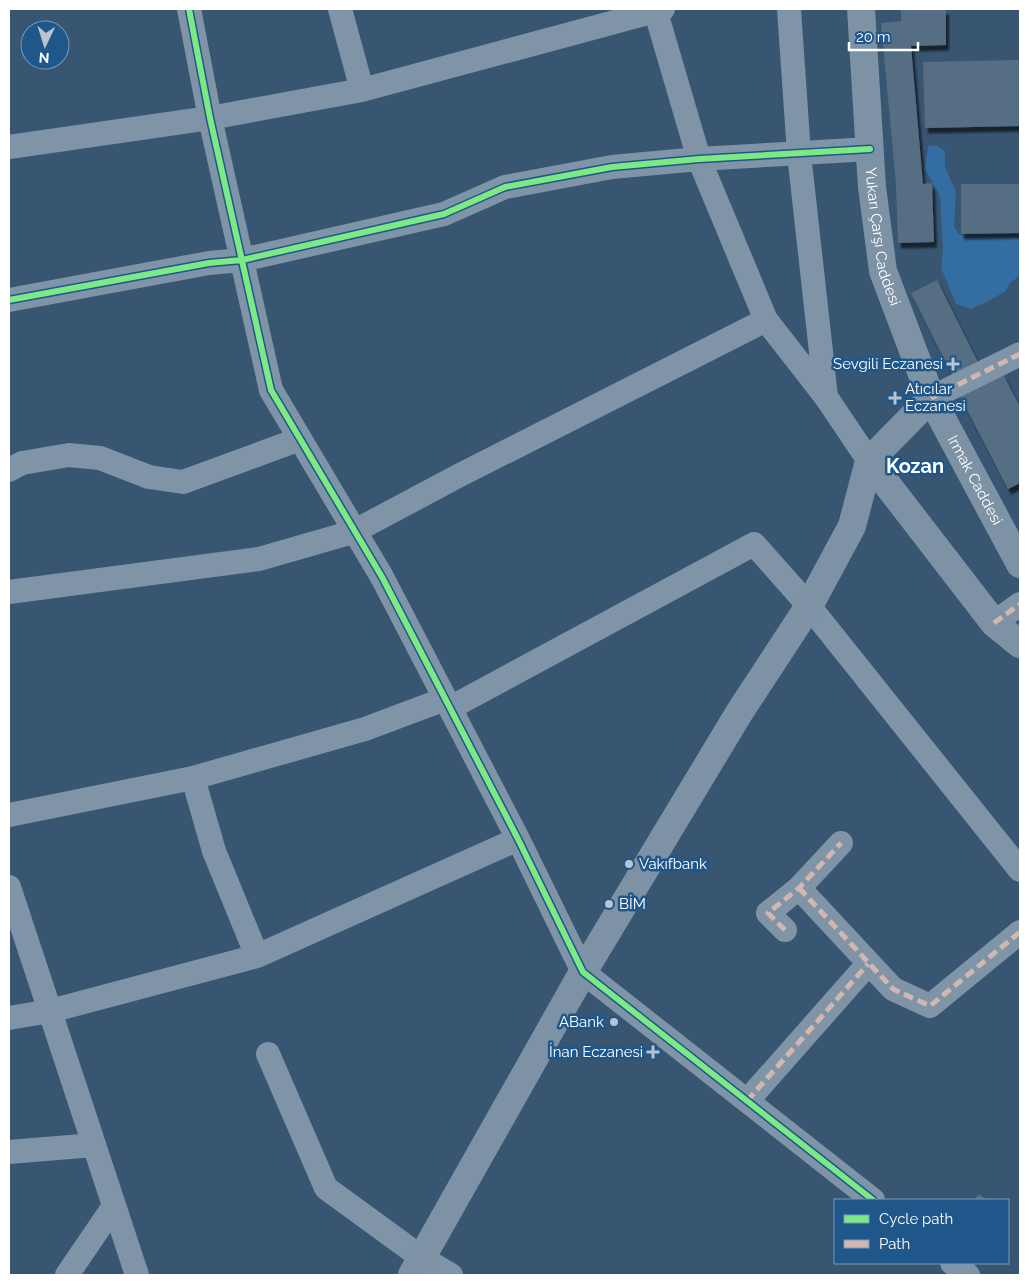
<svg xmlns="http://www.w3.org/2000/svg" width="1029" height="1284" font-family="Raleway,sans-serif">
<defs>
<filter id="shadow"><feDropShadow dx="3" dy="5.5" stdDeviation="1" flood-color="#0009"/></filter>
</defs>
<rect width="100%" height="100%" fill="#385672"/>
<!-- green -->
<path fill="#346da2" d="M936,145L945,151V167L956,192L954,227L959,234L966,237H1020V275L1009,284L1006,291L990,300L971,309L956,304L941,268L943,250L940,196L925,169L928,146Z"/>
<!-- building -->
<path fill="#566e84" filter="url(#shadow)" d="M901,9H946V45L911,46L923,184L932,183L934,242L898,243L896,184L881,23L901,21Z
M1020,60V126L925,128L923,62Z
M961,184H1020V233L961,234Z
M937,280L978,362L952,375L911,293Z
M1003,374L1020,407V483L1008,489L960,396Z
M979,1194L987,1200H974Z"/>
<g fill="none" stroke-linecap="round" stroke-linejoin="round">
<!-- minor -->
<path stroke="#7f94a7" stroke-width="24" d="M189,9L210,118L271,390L382,577L518,839L583,972L873,1200
M340,9L362,90
M655,9L699,159L766,320L826,397L869,461
M789,9L799,154L826,397
M9,147L210,118L362,90L663,9
M9,300L209,263L242,260L444,214L505,187L612,167L699,159L870,149
M931,398L1020,354
M9,470L22,463L69,455L100,458L149,477L183,482L300,439
M9,592L259,559L353,532L460,475L766,320
M994,623L1020,604
M450,708L754,544L809,606L1020,870
M193,778L214,851L257,956
M9,815L193,778L365,729L445,699
M9,887L137,1275
M799,888L893,989L930,1006L1020,932
M785,930L768,913L799,888L841,843
M9,1018L50,1011L257,956L518,839
M268,1054L326,1188L422,1258L451,1275
M747,1101L868,964
M9,1152L94,1145
M952,1263L968,1275
M67,1275L114,1206"/>
<!-- major -->
<g stroke="#7e92a5" stroke-width="28">
<path id="s1" d="M861,9L872,187L883,271L931,398L1020,564"/>
<path d="M869,461L994,623L1020,644"/>
<path d="M412,1275L583,972L739,713L809,606L852,526L869,461L931,398"/>
</g>
<!-- quiet -->
<path stroke="#d1b7ad" stroke-width="5" stroke-dasharray="10 5" stroke-linecap="butt" d="M931,398L1020,354
M994,623L1020,604
M799,888L893,989L930,1006L1020,932
M785,930L768,913L799,888L841,843
M747,1101L868,964"/>
<defs>
<path id="cycleway" d="M189,9L210,118L271,390L382,577L518,839L583,972L873,1200
M9,300L209,263L242,260L444,214L505,187L612,167L699,159L870,149"/>
</defs>
<!-- cycleway casing -->
<use href="#cycleway" stroke="#1f578b" stroke-width="9"/>
<!-- cycleway -->
<use href="#cycleway" stroke="#7ce984" stroke-width="6"/>
</g>
<!-- markers -->
<g fill="#b9c4ce" stroke="#1f578b" stroke-width="2">
<path d="M950.5 356.5h5v5h5v5h-5v5h-5v-5h-5v-5h5z"/>
<path d="M892.5 390.5h5v5h5v5h-5v5h-5v-5h-5v-5h5z"/>
<circle cx="629" cy="864" r="5"/>
<circle cx="609" cy="904" r="5"/>
<circle cx="614" cy="1022" r="5"/>
<path d="M650.5 1044.5h5v5h5v5h-5v5h-5v-5h-5v-5h5z"/>
</g>
<g text-anchor="middle" stroke-width="5" stroke-linejoin="round" paint-order="stroke">
<!-- street labels -->
<g font-size="15" fill="#fff" stroke="#1f578b">
<text dy="5" stroke="none"><textPath href="#s1" startOffset="229">Yukarı Çarşı Caddesi</textPath></text>
<text dy="5" stroke="none"><textPath href="#s1" startOffset="492">Irmak Caddesi</textPath></text>
</g>
<!-- poi labels -->
<g font-size="15" fill="#fff" stroke="#1f578b" text-anchor="end">
<text x="943" y="369">Sevgili Eczanesi</text>
<text x="905" y="394" text-anchor="start">Atıcılar<tspan x="905" dy="17">Eczanesi</tspan></text>
<text x="639" y="869" text-anchor="start">Vakıfbank</text>
<text x="619" y="909" text-anchor="start">BİM</text>
<text x="604" y="1027">ABank</text>
<text x="643" y="1057">İnan Eczanesi</text>
</g>
<!-- district labels -->
<g font-size="20" font-weight="bold" fill="#fff" stroke="#1f578b">
<text x="915" y="473">Kozan</text>
</g>
</g>
<!-- border -->
<rect width="1029" height="1284" fill="none" stroke="#ffffff" stroke-width="20"/>
<!-- legend -->
<rect x="834" y="1199" width="175" height="65" fill="#1f578b" stroke="#799ab9"/>
<rect x="844" y="1215" width="25" height="8" fill="#7ce984" stroke="#799ab9"/>
<text x="879" y="1224" font-size="15" fill="#ffffff">Cycle path</text>
<rect x="844" y="1240" width="25" height="8" fill="#d1b7ad" stroke="#799ab9"/>
<text x="879" y="1249" font-size="15" fill="#ffffff">Path</text>
<!-- north arrow -->
<g transform="translate(45 45) rotate(184)"><circle r="24" fill="#1f578b" stroke="#799ab9"/>
<path d="M0-4L9 19L0 12L-9 19Z" fill="#b9c4ce"/>
<text y="-8" font-size="14" font-weight="bold" text-anchor="middle" fill="#ffffff">N</text>
</g>
<!-- scale -->
<path d="M849 42v8h69v-8" fill="none" stroke="#ffffff" stroke-width="2.5"/>
<text x="856" y="42" font-size="15" fill="#ffffff" stroke="#1f578b" stroke-width="4" paint-order="stroke">20 m</text>
</svg>
